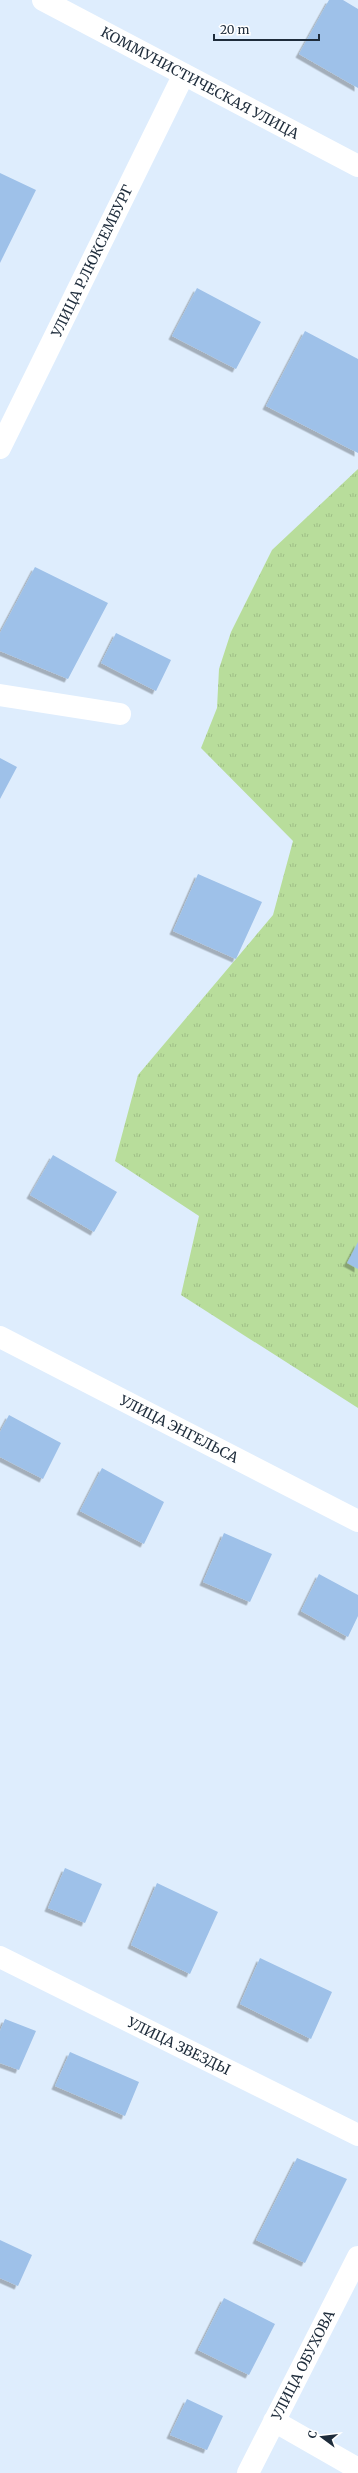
<svg xmlns="http://www.w3.org/2000/svg" width="358" height="2473" font-family="Merriweather,serif">
<defs>
<pattern id="park-tufts" width="24" height="20" patternUnits="userSpaceOnUse"><rect width="24" height="20" fill="#b8dd9b"/><path d="M3 7l-1-3M5 7V3M7 7l1-3M15 17l-1-3M17 17v-4M19 17l1-3" fill="none" stroke="#9ebe86"/></pattern>
<filter id="shadow"><feDropShadow dx="-3.5" dy="3.5" stdDeviation="0" flood-color="#0004"/></filter>
</defs>
<rect width="100%" height="100%" fill="#deedfd"/>
<!-- park -->
<path fill="url(#park-tufts)" d="M358,469V1408L181,1295L199,1216L115,1161L138,1075L273,915L293,841L201,748L217,708L219,669L231,632L272,550Z"/>
<!-- building -->
<path fill="#9ec1e9" filter="url(#shadow)" d="M329,0H343L358,9V88L299,54Z
M0,173L36,190L0,263Z
M197,288L261,322L236,369L172,336Z
M305,331L358,359V453L266,406Z
M35,567L108,603L68,679L0,651V633Z
M116,633L171,660L156,691L101,663Z
M0,758L17,767L0,799Z
M198,874L262,902L236,959L173,931Z
M53,1155L117,1192L94,1232L30,1195Z
M358,1242V1269L347,1263Z
M9,1415L61,1443L43,1479L0,1457V1432Z
M102,1468L164,1502L144,1544L80,1511Z
M224,1533L272,1554L250,1602L203,1582Z
M319,1574L358,1595V1616L348,1637L301,1611Z
M65,1868L102,1884L85,1923L48,1908Z
M157,1883L218,1912L190,1974L131,1945Z
M260,1958L332,1992L311,2039L240,2004Z
M5,2019L36,2031L19,2070L0,2063V2031Z
M70,2052L139,2082L125,2116L55,2086Z
M297,2158L347,2179L305,2263L256,2240Z
M0,2240L32,2255L18,2286L0,2278Z
M224,2298L275,2324L249,2375L198,2350Z
M187,2399L223,2416L207,2450L170,2435Z"/>
<g fill="none" stroke-linecap="round" stroke-linejoin="round">
<!-- minor -->
<path stroke="#fff" stroke-width="22" d="M43,0L358,166
M0,448L184,74
M0,695L120,714
M0,1337L358,1521
M0,1957L358,2135
M274,2421L358,2469
M248,2473L358,2257"/>
</g>
<g text-anchor="middle" stroke-width="3" stroke-linejoin="round" paint-order="stroke">
<!-- street labels -->
<g font-size="14" fill="#1e2c3b" stroke="#fff">
<text transform="translate(200 83) rotate(28)" y="5">КОММУНИСТИЧЕСКАЯ УЛИЦА</text>
<text transform="translate(92 261) rotate(-64)" y="5">УЛИЦА Р.ЛЮКСЕМБУРГ</text>
<text transform="translate(179 1429) rotate(27)" y="5">УЛИЦА ЭНГЕЛЬСА</text>
<text transform="translate(179 2046) rotate(26)" y="5">УЛИЦА ЗВЕЗДЫ</text>
<text transform="translate(303 2365) rotate(-63)" y="5">УЛИЦА ОБУХОВА</text>
</g>
</g>
<!-- north arrow -->
<g transform="translate(322 2437) rotate(285)" stroke="#ffffff" stroke-width="3" paint-order="stroke">
<path d="M0-3L7 15L0 10L-7 15Z" fill="#1e2c3b"/>
<text y="-6" font-size="11" font-weight="bold" text-anchor="middle" fill="#1e2c3b">С</text>
</g>
<!-- scale -->
<path d="M214 34v6h105v-6" fill="none" stroke="#1e2c3b" stroke-width="2"/>
<text x="220" y="34" font-size="12" fill="#1e2c3b" stroke="#ffffff" stroke-width="3" paint-order="stroke">20 m</text>
</svg>
